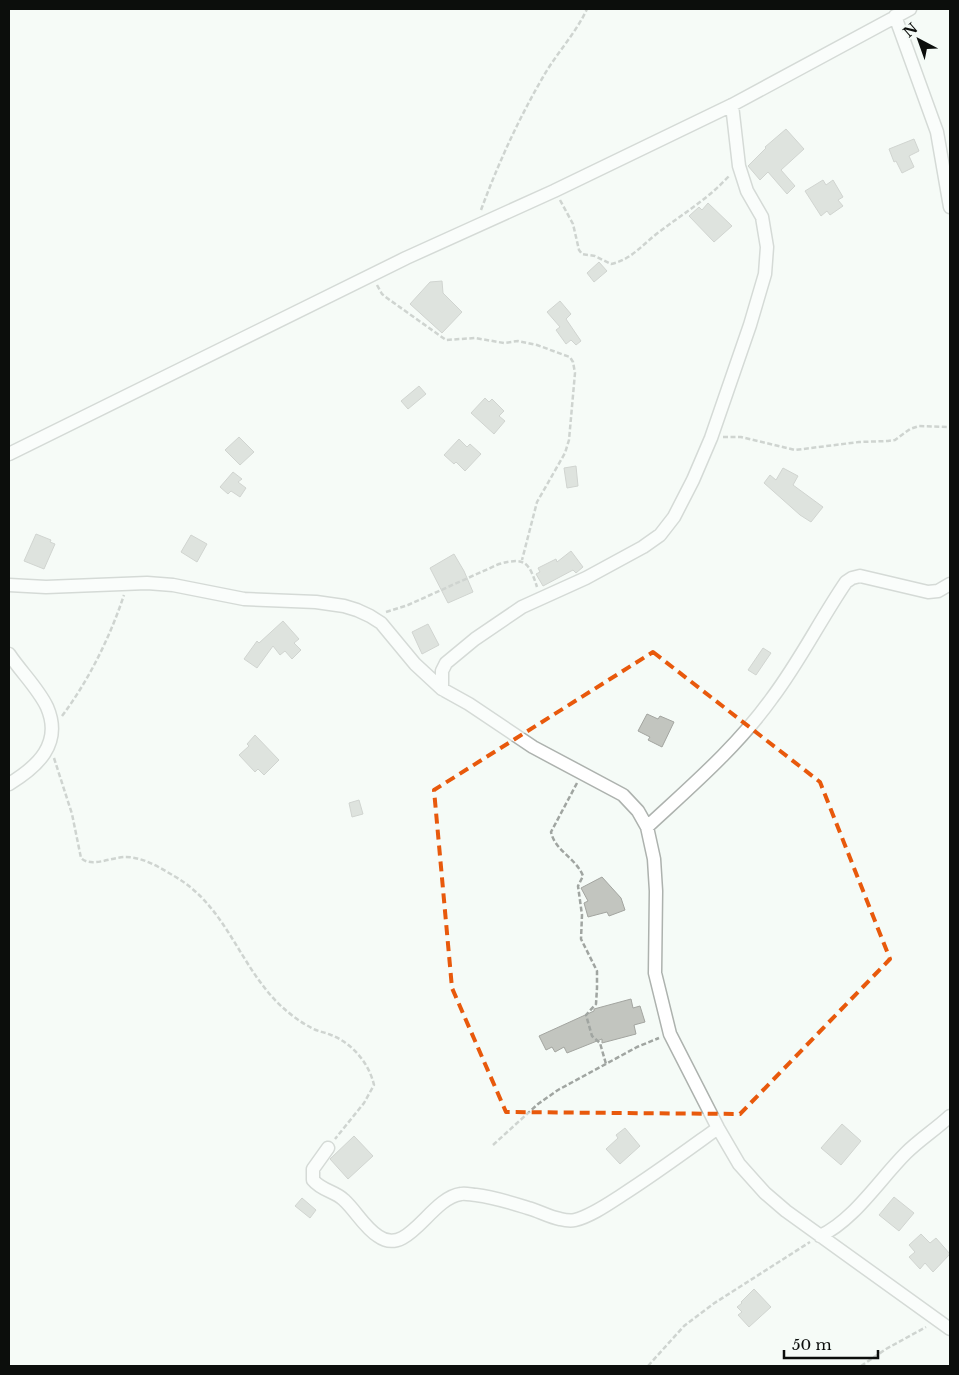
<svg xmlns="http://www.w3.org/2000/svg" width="959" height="1375" font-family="'Libre Baskerville',serif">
<rect width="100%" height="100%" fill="#f5fbf7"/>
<!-- building -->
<path fill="#c2c5bf" stroke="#a3a5a0" d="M786,129L804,149L781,170L795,186L787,194L768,172L760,180L748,166L766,148L765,147Z
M914,139L919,151L909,156L914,167L902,173L896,161L894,162L889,149Z
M823,180L826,185L833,180L843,197L838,200L843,206L830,215L827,211L821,216L805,191Z
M708,203L732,226L714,242L689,216L699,207L702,210Z
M599,262L607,271L594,282L587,273Z
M442,281L443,293L462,312L442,333L410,304L430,282Z
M560,301L571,314L566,319L581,341L576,345L571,340L566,344L556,330L560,327L547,312Z
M419,386L426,394L408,409L401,401Z
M485,398L489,402L492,399L504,411L499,416L505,421L494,434L471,413Z
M239,437L254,452L240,465L225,450Z
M459,439L467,447L470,444L481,454L465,471L456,462L454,464L444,455Z
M576,466L578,486L567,488L564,468Z
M783,468L798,476L793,485L823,507L811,522L800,515L764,483L770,475L776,480Z
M233,472L242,479L238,482L246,488L240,497L231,491L228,494L220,487Z
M36,534L51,540L50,542L55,544L44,569L24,561Z
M191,535L207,544L197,562L181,552Z
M571,551L583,567L576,573L573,570L543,586L536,574L540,572L538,568L556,559L557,562Z
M454,554L464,571L473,592L448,603L430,568Z
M283,621L299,639L294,643L301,650L292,659L285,651L280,655L273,646L257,668L244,659L257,641L259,643Z
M428,624L439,645L422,654L412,632Z
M763,648L771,653L756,675L748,670Z
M647,714L658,719L660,716L674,722L662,747L648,740L650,737L638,731Z
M255,735L279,760L264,775L258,769L255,772L239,755L249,746L247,744Z
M359,800L363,814L352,817L349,803Z
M602,877L621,898L625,910L609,916L607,912L588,917L584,903L588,901L581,888Z
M631,999L633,1008L640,1006L645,1022L634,1025L636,1034L602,1043V1039L567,1053L564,1047L555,1052L552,1047L546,1050L539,1036L594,1011V1009Z
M842,1124L861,1141L841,1165L821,1148Z
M625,1128L640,1146L620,1164L606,1149L618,1138L616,1135Z
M354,1136L373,1156L348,1179L330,1159Z
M894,1197L914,1213L899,1231L879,1215Z
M302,1198L316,1210L310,1218L295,1206Z
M921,1234L930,1243L936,1238L950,1254L933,1272L925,1263L920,1269L909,1257L915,1252L909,1245Z
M754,1289L771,1307L749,1327L738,1315L742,1312L737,1307L742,1303L741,1302Z"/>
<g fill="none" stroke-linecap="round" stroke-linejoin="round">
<defs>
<path id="minor" d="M895,16L937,132L950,207
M9,454L406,258L554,191L732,105L910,9
M9,585L46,587L147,583L173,585L244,599L316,602L344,606L357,610L370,616L381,623L415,664L442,689L469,704L533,747L623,795L638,811L647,827L654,859L656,891L655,973L670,1034L718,1128L739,1164L765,1193L786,1211L950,1329
M9,654C21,672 38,688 47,707C63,744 37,767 9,784
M442,689V671L446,663L475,639L522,607L586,578L643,547L660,535L674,517L693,480L711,438L750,325L765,274L767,247L762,217L747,191L739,166L732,105
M647,827C690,787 737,747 772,698C800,661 820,620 846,582L852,578L860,576L928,592L938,591L950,584
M328,1148L313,1169V1180C322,1191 335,1191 344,1200C356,1211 364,1227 378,1236C408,1258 430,1198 461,1194C466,1193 472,1195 476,1195C494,1197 512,1203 528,1208C539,1211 549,1217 560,1219C564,1220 571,1221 575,1220C591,1216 608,1204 622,1195C655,1174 686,1151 718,1128
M820,1236C854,1220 879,1180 906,1153C919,1140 936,1129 950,1116"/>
</defs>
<!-- minor casing -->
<use href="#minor" stroke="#adb2ae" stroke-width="15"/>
<!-- path -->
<path stroke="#a0a5a1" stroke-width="2.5" stroke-dasharray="5 2.5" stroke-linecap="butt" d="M560,200L573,224L579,250L582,254L595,256L611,264C631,260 643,244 659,232C684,213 708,199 729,176
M481,210C498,164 518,120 543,77C556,54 576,33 587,9
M377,285L382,294L387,298L446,340L475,338L504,343L518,341L537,345L564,355L570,357L573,362L575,373L569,440L565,453L537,502L522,560
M723,437H741L795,450L859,442L888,441L895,440L910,429L919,426L950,427
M386,612L408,605L499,564C525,557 529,562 537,587
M62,716C89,680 110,637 124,595
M54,758L72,814L81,858C91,868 112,857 125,857C143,857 159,867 174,876C227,906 239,967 282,1007C290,1014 300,1022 310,1027C316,1031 324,1032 331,1035C352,1043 369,1063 374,1085L364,1103L335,1139
M577,783L551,832C555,851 576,858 583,876L578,886L582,915L581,939L597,971V988L596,1004L586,1015L592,1036L600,1043L606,1064
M493,1145L538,1104L558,1090L637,1047L659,1038
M648,1366L684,1326L713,1304L810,1242
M861,1366L886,1349L926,1327"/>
<!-- minor -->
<use href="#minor" stroke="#fff" stroke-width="12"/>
</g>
<!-- marked area -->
<path d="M0 0H959V1375H0ZM653,652L820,782L890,959L740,1114L506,1112L452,988L434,790Z" fill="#f5fbf7" fill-opacity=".55" fill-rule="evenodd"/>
<path fill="none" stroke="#e8590c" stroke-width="4" stroke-dasharray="10 6" stroke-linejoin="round" d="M653,652L820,782L890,959L740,1114L506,1112L452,988L434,790Z"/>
<!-- border -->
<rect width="959" height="1375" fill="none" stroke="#0c0e0c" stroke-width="20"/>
<!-- north arrow -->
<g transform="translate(919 40) rotate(319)" stroke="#f5fbf7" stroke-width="4" paint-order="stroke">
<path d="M0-4L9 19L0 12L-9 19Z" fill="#0c0e0c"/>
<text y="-8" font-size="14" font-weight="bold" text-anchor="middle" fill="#0c0e0c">N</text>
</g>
<!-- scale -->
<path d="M784 1350v8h94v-8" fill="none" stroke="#0c0e0c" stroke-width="2.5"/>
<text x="792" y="1350" font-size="15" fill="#0c0e0c" stroke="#f5fbf7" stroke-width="4" paint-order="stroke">50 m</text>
</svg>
